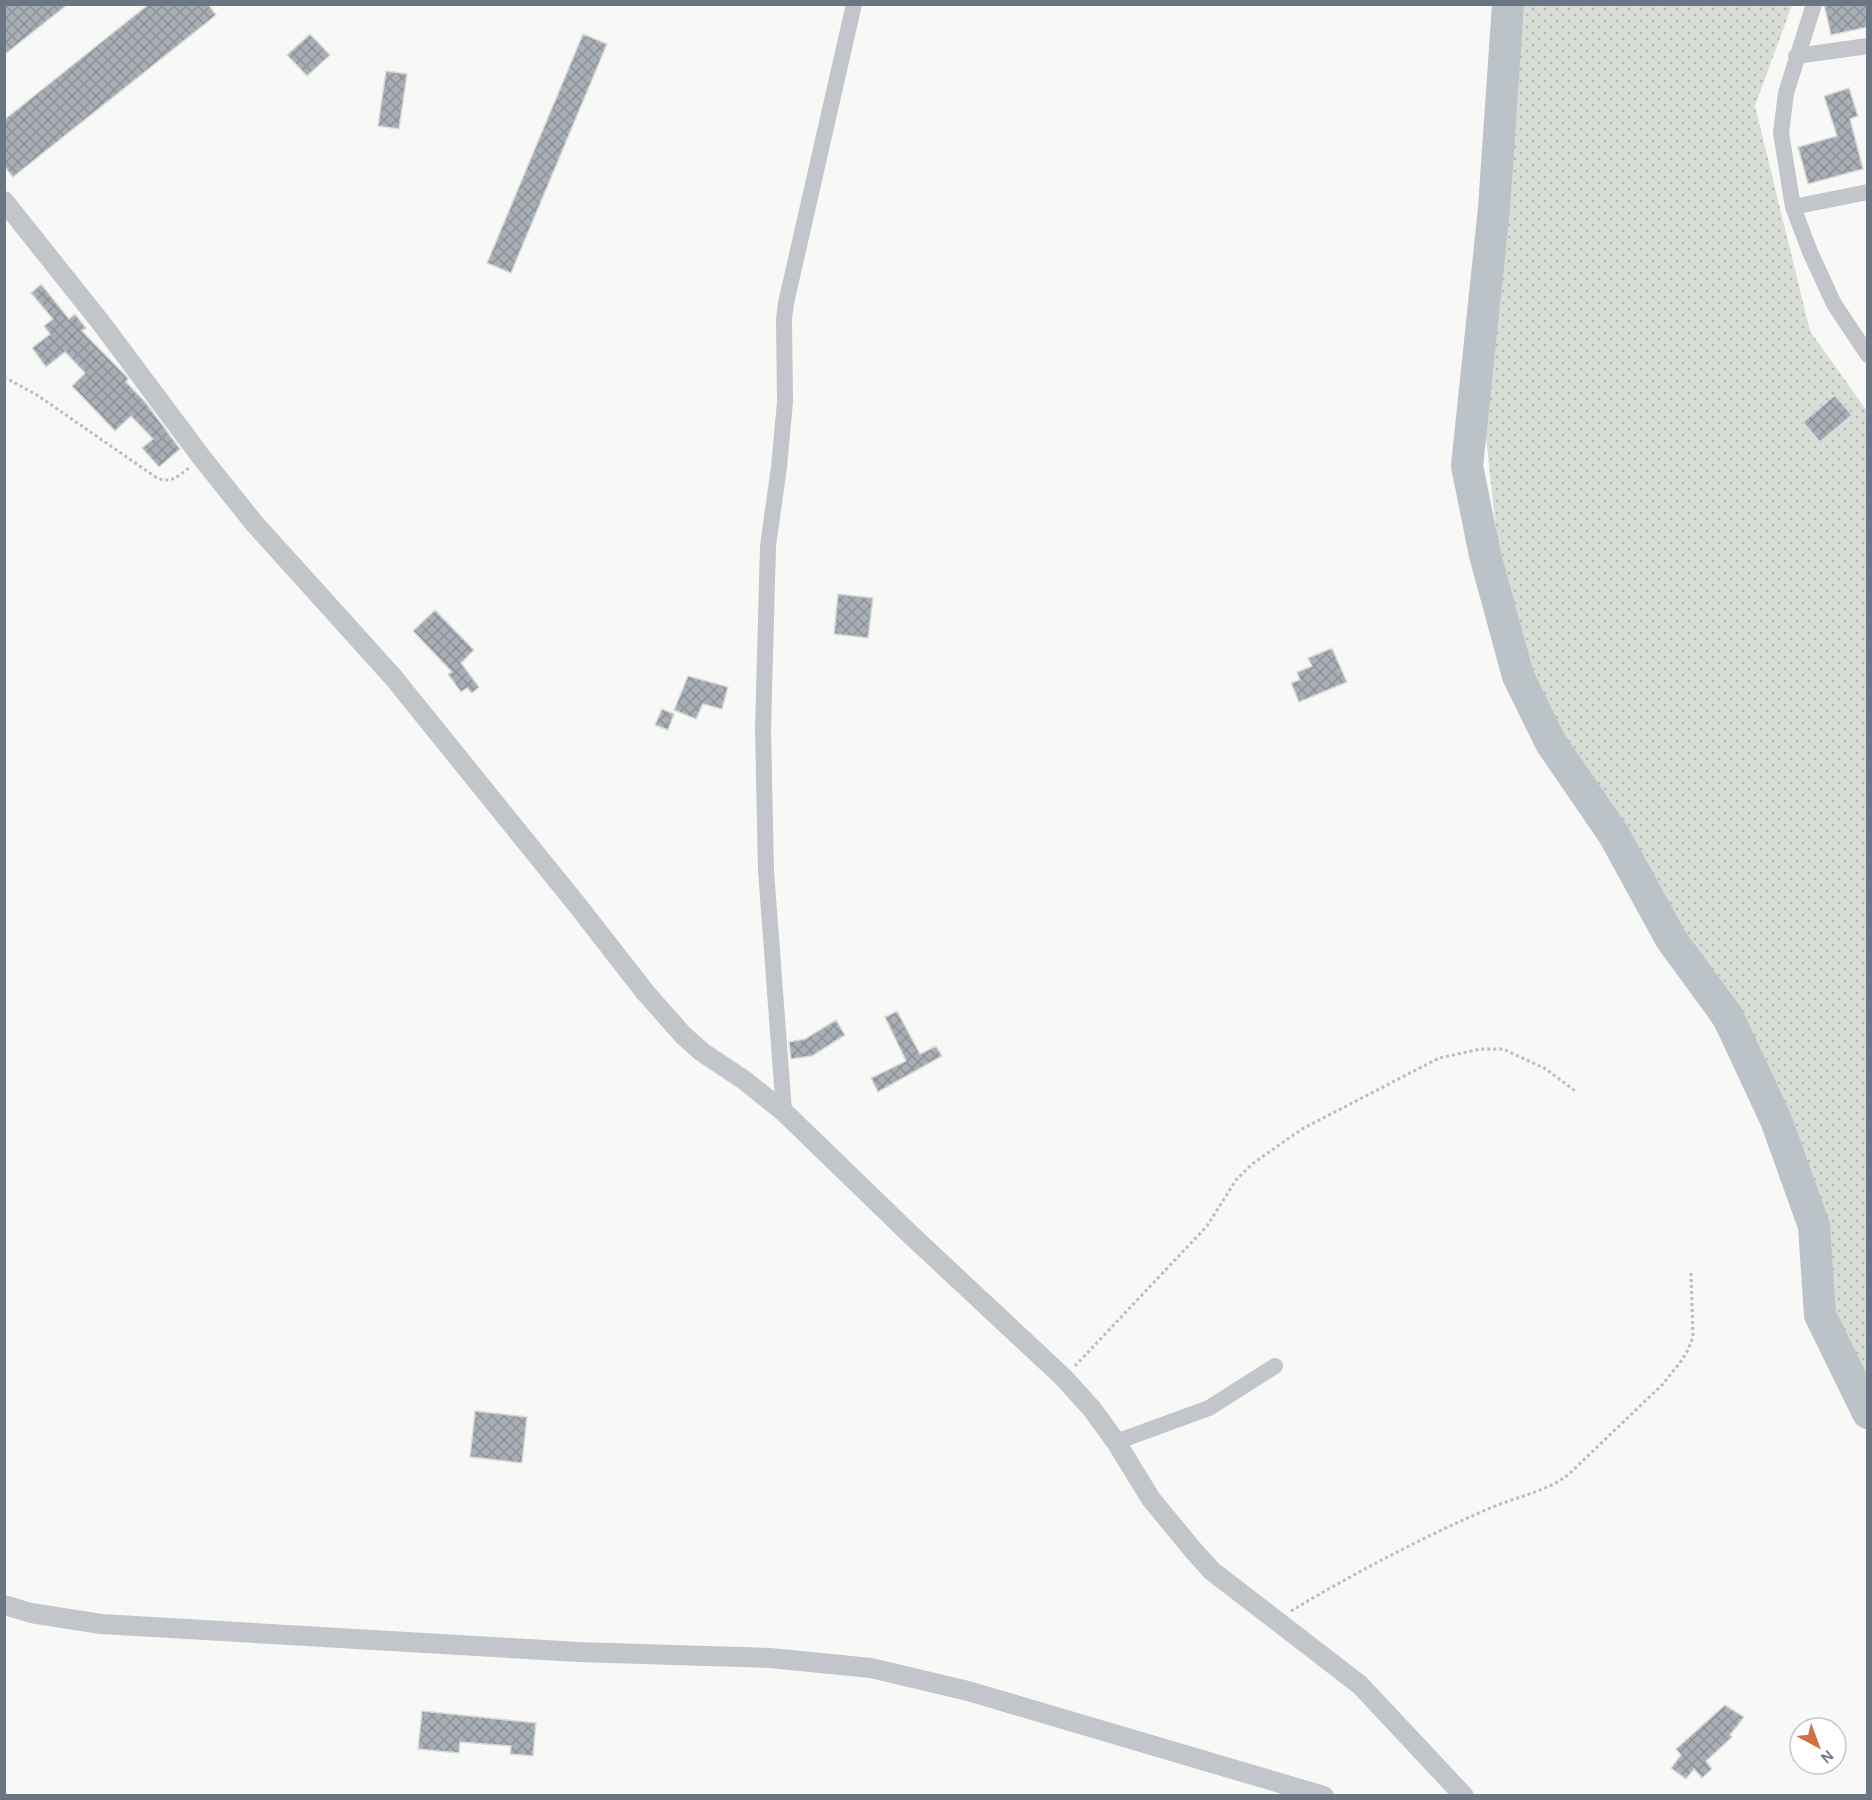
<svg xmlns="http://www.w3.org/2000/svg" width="1872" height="1800" font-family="'Alegreya Sans',sans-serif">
<defs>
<pattern id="grass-dots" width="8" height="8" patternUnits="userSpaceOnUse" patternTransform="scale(1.5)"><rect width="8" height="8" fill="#d8ddd6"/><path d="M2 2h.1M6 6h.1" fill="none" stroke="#b3b8b3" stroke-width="1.8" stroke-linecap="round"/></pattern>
<pattern id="building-cross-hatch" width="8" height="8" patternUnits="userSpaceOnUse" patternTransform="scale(1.5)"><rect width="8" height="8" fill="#a8aeb5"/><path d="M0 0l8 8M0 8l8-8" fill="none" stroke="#8d9299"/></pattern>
</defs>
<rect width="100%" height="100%" fill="#f8f8f6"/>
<!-- grass -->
<path fill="url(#grass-dots)" d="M1517,5H1792L1755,106L1810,331L1867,411V1385L1833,1327L1750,1087L1587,812L1513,691L1484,418L1504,139Z"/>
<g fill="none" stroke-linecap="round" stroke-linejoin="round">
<!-- river -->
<path stroke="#bbc2c8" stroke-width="32" d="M1508,4L1494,208L1467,466L1485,555L1518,676L1551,743L1614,835L1671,939L1728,1017L1776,1120L1814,1226L1820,1315L1868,1413"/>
</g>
<!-- building -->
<path fill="url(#building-cross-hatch)" stroke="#dadad9" stroke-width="1.5" d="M4,4H68L4,55Z
M149,4H208L216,15L13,177L4,166V120Z
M1824,4H1868V27L1831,35Z
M310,34L330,55L307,76L287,55Z
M583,34L607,44L511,273L487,263Z
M386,71L407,74L399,129L378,126Z
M1849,88L1858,116L1850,119L1863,169L1808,184L1798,147L1837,136L1824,96Z
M41,284L69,319L75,314L86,328L82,331L126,376L128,379L126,382L146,403L180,449L159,467L142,448L153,439L131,416L115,431L72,386L85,373L65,352L46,367L32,348L50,334L44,326L53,319L31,293Z
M1835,395L1852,415L1820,442L1803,422Z
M838,594L873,598L868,638L834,634Z
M435,610L474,650L461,663L479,687L472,693L467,688L461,692L448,674L452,672L413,631Z
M1332,648L1347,682L1299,702L1291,683L1300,680L1297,672L1312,666L1308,658Z
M688,676L728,687L722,709L703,704L696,719L674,710Z
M662,709L674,714L668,730L655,725Z
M897,1011L920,1054L936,1046L942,1056L878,1092L871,1078L906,1061L885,1017Z
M836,1020L845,1035L812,1056L791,1059L789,1042L805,1039Z
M475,1411L527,1417L522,1463L470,1457Z
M1725,1705L1744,1717L1730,1735L1732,1737L1706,1761L1712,1769L1702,1778L1694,1769L1686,1779L1671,1768L1681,1755L1676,1749Z
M422,1711L536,1723L533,1756L510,1754L511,1746L460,1742L459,1753L418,1749Z"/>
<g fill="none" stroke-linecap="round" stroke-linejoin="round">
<!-- path -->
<path stroke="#babcbf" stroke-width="3" stroke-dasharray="3 3" stroke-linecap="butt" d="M4,377L37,395L157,478C171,484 178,476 189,468
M1075,1366L1207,1226L1236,1180L1252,1164L1302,1129L1439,1058L1481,1049H1503L1546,1069L1575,1091
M1291,1611C1346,1578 1404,1547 1463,1520C1477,1514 1491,1507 1506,1502C1528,1494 1550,1489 1569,1474L1663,1384L1682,1360L1688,1350L1693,1337L1691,1273"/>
<!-- minor -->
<path stroke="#c2c5c9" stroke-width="16" d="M1814,4L1786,93L1781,133L1793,207L1810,252L1834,304L1868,355
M1796,56L1868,46
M1793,207L1868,192
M784,1112L766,871L763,729L768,546L779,467L785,402L784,319L786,303L854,4
M1116,1442L1209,1408L1275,1366"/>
<!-- tertiary -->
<path stroke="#c2c5c9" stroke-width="20" d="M4,201L102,324L202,458L254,523L393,677L578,906L645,992L683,1035L702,1052L744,1080L784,1112L912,1236L1064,1378L1092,1409L1116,1442L1151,1499L1193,1550L1212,1571L1360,1685L1464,1796
M4,1605L31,1613L101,1624L578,1652L770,1658L871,1668L968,1691L1324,1796"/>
</g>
<!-- border -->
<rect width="1872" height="1800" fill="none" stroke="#6b7684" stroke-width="12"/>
<!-- north arrow -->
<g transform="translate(1818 1746) rotate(139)"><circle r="28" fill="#ffffff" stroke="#c4c8ce" stroke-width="1.5"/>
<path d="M0-4.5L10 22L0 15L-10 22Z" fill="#ce7341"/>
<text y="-9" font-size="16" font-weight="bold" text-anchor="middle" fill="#6b7684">N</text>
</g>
</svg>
